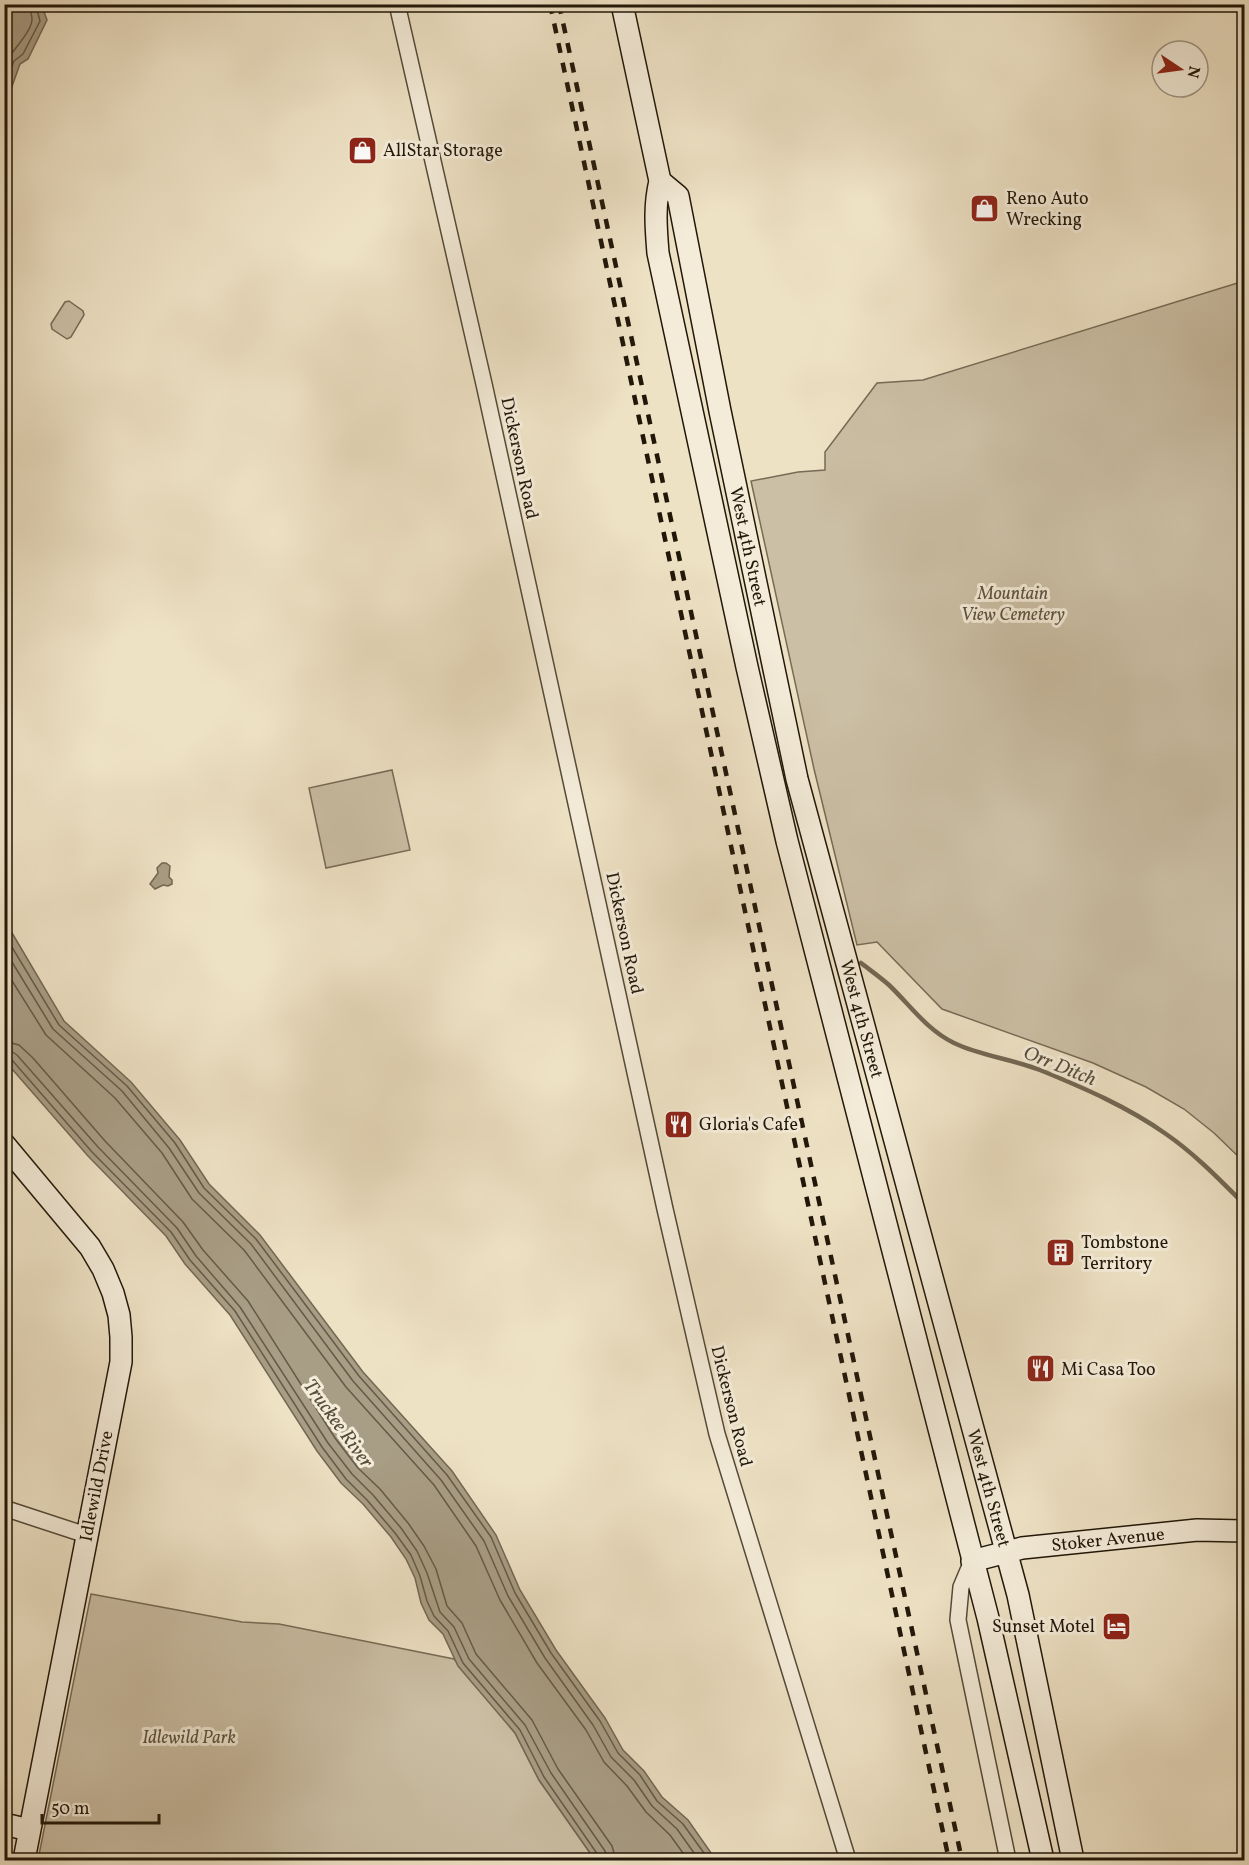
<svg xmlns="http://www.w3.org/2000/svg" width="1249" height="1865" font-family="Vollkorn,serif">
<rect width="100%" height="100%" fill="#eee2c5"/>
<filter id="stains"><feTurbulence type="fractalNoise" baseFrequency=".00333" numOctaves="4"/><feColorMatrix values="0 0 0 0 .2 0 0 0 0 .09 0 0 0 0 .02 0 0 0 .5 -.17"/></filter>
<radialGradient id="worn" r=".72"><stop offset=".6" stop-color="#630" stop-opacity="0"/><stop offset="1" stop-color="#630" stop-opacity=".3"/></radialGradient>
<!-- green -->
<path fill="#cbbfa5" stroke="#766b57" stroke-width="1.5" d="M1244,281V1162L1214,1133L1184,1109L1146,1087L1093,1063L942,1009L877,942L857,945L814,769L751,481L798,472L825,470V452L877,383L923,380Z
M69,301L83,311L84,315L71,337L67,339L52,329L51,324L65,302Z
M392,770L410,850L326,868L309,788Z
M91,1594L242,1622L279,1624L454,1659L515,1733L539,1780L595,1860H38Z"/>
<!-- water -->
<path fill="#a89d85" stroke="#726753" stroke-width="1.5" d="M5,4L45,5L43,9L47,20L28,59L20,64L5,106Z
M162,863H166L170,866L169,877L172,880V884L168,886L163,885L155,889L150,884L158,873L157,868Z
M5,921L64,1021L131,1082L180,1140L209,1184L260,1235L363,1372L452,1471L496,1535L520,1590L556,1650L605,1718L623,1750L644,1771L662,1797L688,1820L716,1860H595L539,1780L515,1733L458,1666L443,1634L429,1620L421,1603L415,1578L406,1559L391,1537L363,1504L341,1483L317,1451L230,1315L185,1264L166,1236L88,1156L5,1061Z"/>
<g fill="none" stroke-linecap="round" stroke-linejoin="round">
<!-- shore -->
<path stroke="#645a47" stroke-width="1.5" d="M4,66C9,53 32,33 32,19C32,14 29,10 30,4
M4,88L14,61L23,54L40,21L37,10L38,4
M4,934L59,1025L127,1086L175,1143L204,1188L256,1239L359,1376L447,1475L491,1537L515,1593L551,1653L600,1721L618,1753L640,1775L657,1801L683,1824L709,1860
M4,949L53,1029L122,1091L169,1148L199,1193L251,1244L353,1381L441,1480L484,1541L508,1596L545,1658L593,1725L611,1757L634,1780L652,1806L677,1829L699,1860
M4,968L46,1035L115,1098L162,1153L192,1199L244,1250L346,1387L434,1485L476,1546L500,1600L537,1663L586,1730L604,1762L627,1786L646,1812L670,1835L688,1860
M4,1041L19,1045L33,1058L105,1141L183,1222L203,1250L248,1301L335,1438L358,1468L380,1489L408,1523L424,1546L436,1569L447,1606L462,1623L476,1654L532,1720L558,1769L612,1846L616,1860
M4,1050L11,1051L17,1055L98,1147L177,1228L196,1256L240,1307L328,1443L352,1474L373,1495L401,1528L417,1551L427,1573L440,1612L454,1627L469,1659L525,1725L551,1773L605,1851L607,1860
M4,1058L12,1060L92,1152L171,1232L190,1260L235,1311L322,1447L346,1479L367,1500L395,1533L411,1555L420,1576L427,1601L434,1616L448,1631L463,1663L520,1730L544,1777L598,1855L599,1860"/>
<!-- stream -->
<path stroke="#726753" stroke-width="4.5" d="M861,963C870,970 880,977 889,985C910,1005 927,1030 954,1043C981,1056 1012,1059 1040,1070C1084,1088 1128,1107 1166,1134C1195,1154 1220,1180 1244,1204"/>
<defs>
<path id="street" d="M397,4L484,384L665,1209L717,1434L848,1860
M4,1508L86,1535
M972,1561L961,1587L958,1620L1008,1860"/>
<g id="secondary">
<path d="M622,4L660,181C654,206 656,228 658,253L747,667L787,841L988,1618L1043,1860"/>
<path id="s1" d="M660,181L678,196L720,411L797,779L1018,1595L1073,1860"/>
<path d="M4,1144L90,1247L103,1269L113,1293L119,1315L121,1337V1362L24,1860"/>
<path id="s2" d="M972,1561L1022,1548L1197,1530L1244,1531"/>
<path d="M4,1824L29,1830"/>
</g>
</defs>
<!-- street casing -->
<use href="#street" stroke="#544a38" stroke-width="18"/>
<!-- secondary casing -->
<use href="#secondary" stroke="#211709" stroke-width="24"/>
<!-- street -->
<use href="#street" stroke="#f4ecd9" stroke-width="15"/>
<!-- secondary -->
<use href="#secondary" stroke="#f4ecd9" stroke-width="21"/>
<!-- rail -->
<path stroke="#211709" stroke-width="4.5" stroke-dasharray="10 10" stroke-linecap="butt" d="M550,4L949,1860
M559,4L962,1860"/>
</g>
<!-- icons -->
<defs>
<symbol id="shop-square" viewBox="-11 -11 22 22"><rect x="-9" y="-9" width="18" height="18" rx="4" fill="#8f2418" stroke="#f4ecd9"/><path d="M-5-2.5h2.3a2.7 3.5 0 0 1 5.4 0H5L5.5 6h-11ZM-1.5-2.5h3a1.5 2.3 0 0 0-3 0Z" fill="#fff"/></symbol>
<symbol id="restaurant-square" viewBox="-11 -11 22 22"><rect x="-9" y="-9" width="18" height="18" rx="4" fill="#8f2418" stroke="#f4ecd9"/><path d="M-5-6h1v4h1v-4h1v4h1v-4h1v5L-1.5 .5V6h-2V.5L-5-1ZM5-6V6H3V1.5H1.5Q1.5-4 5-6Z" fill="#fff"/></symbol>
<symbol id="building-square" viewBox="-11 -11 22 22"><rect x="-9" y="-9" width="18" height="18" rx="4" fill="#8f2418" stroke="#f4ecd9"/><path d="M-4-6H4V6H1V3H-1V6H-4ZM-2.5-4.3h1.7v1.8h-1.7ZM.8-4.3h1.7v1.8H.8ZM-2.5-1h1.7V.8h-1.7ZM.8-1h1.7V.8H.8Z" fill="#fff"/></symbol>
<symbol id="hotel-square" viewBox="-11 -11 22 22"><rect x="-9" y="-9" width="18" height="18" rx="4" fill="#8f2418" stroke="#f4ecd9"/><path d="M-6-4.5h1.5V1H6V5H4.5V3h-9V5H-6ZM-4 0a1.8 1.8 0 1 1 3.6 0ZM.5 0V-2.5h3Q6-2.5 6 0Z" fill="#fff"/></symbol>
</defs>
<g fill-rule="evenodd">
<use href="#shop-square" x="346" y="134" width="33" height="33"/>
<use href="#shop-square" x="968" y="192" width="33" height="33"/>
<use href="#restaurant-square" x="662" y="1108" width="33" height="33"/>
<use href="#building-square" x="1044" y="1236" width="33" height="33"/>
<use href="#restaurant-square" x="1024" y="1352" width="33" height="33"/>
<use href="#hotel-square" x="1100" y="1610" width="33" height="33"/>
</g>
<g text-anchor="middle" stroke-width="6" stroke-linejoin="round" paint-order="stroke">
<!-- poi labels -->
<g font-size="18" fill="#211709" stroke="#f4ecd9" text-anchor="start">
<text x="383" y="156">AllStar Storage</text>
<text x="1006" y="204">Reno Auto<tspan x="1006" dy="21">Wrecking</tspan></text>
<text x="699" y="1130">Gloria's Cafe</text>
<text x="1081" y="1248">Tombstone<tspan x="1081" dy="21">Territory</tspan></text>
<text x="1061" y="1375">Mi Casa Too</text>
<text x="1095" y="1632" text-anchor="end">Sunset Motel</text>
</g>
<!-- street labels -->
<g font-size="18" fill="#211709" stroke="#f4ecd9">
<text transform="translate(520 458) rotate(78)" y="6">Dickerson Road</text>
<text dy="6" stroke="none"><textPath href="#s1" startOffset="381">West 4th Street</textPath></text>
<text transform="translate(625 933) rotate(78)" y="6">Dickerson Road</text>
<text dy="6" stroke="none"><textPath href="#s1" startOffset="867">West 4th Street</textPath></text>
<text transform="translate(732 1406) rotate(76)" y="6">Dickerson Road</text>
<text transform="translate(96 1486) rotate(-79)" y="6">Idlewild Drive</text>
<text dy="6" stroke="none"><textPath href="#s1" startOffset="1353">West 4th Street</textPath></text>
<text dy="6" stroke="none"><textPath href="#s2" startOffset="138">Stoker Avenue</textPath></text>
</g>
<!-- park labels -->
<g font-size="18" font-style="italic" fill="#5c5240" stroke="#f4ecd9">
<text x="1013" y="599">Mountain<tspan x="1013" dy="21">View Cemetery</tspan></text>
<text x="189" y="1743">Idlewild Park</text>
</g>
<!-- water labels -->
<g font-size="20" font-style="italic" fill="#574d3b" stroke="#f4ecd9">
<text transform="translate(1060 1065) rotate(22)" y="7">Orr Ditch</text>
<text transform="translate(339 1423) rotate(54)" y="7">Truckee River</text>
</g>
</g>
<!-- margin -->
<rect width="1249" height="1865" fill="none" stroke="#eee2c5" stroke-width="24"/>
<rect x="6" y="6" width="1237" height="1853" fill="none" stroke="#211709" stroke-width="3"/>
<rect x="12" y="12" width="1225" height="1841" fill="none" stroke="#211709" stroke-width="1.5"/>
<!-- north arrow -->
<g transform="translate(1180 69) rotate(103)"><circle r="28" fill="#f4ecd9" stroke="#a09786" stroke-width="1.5"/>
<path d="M0-4.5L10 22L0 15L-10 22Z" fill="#8f2418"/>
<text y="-9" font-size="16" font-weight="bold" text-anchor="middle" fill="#211709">N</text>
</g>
<!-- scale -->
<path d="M42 1814v9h117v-9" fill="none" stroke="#211709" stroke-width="3"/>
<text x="51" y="1814" font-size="18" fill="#211709" stroke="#f4ecd9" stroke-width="4.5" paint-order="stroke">50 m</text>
<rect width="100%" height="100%" filter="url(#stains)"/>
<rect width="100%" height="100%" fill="url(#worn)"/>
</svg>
